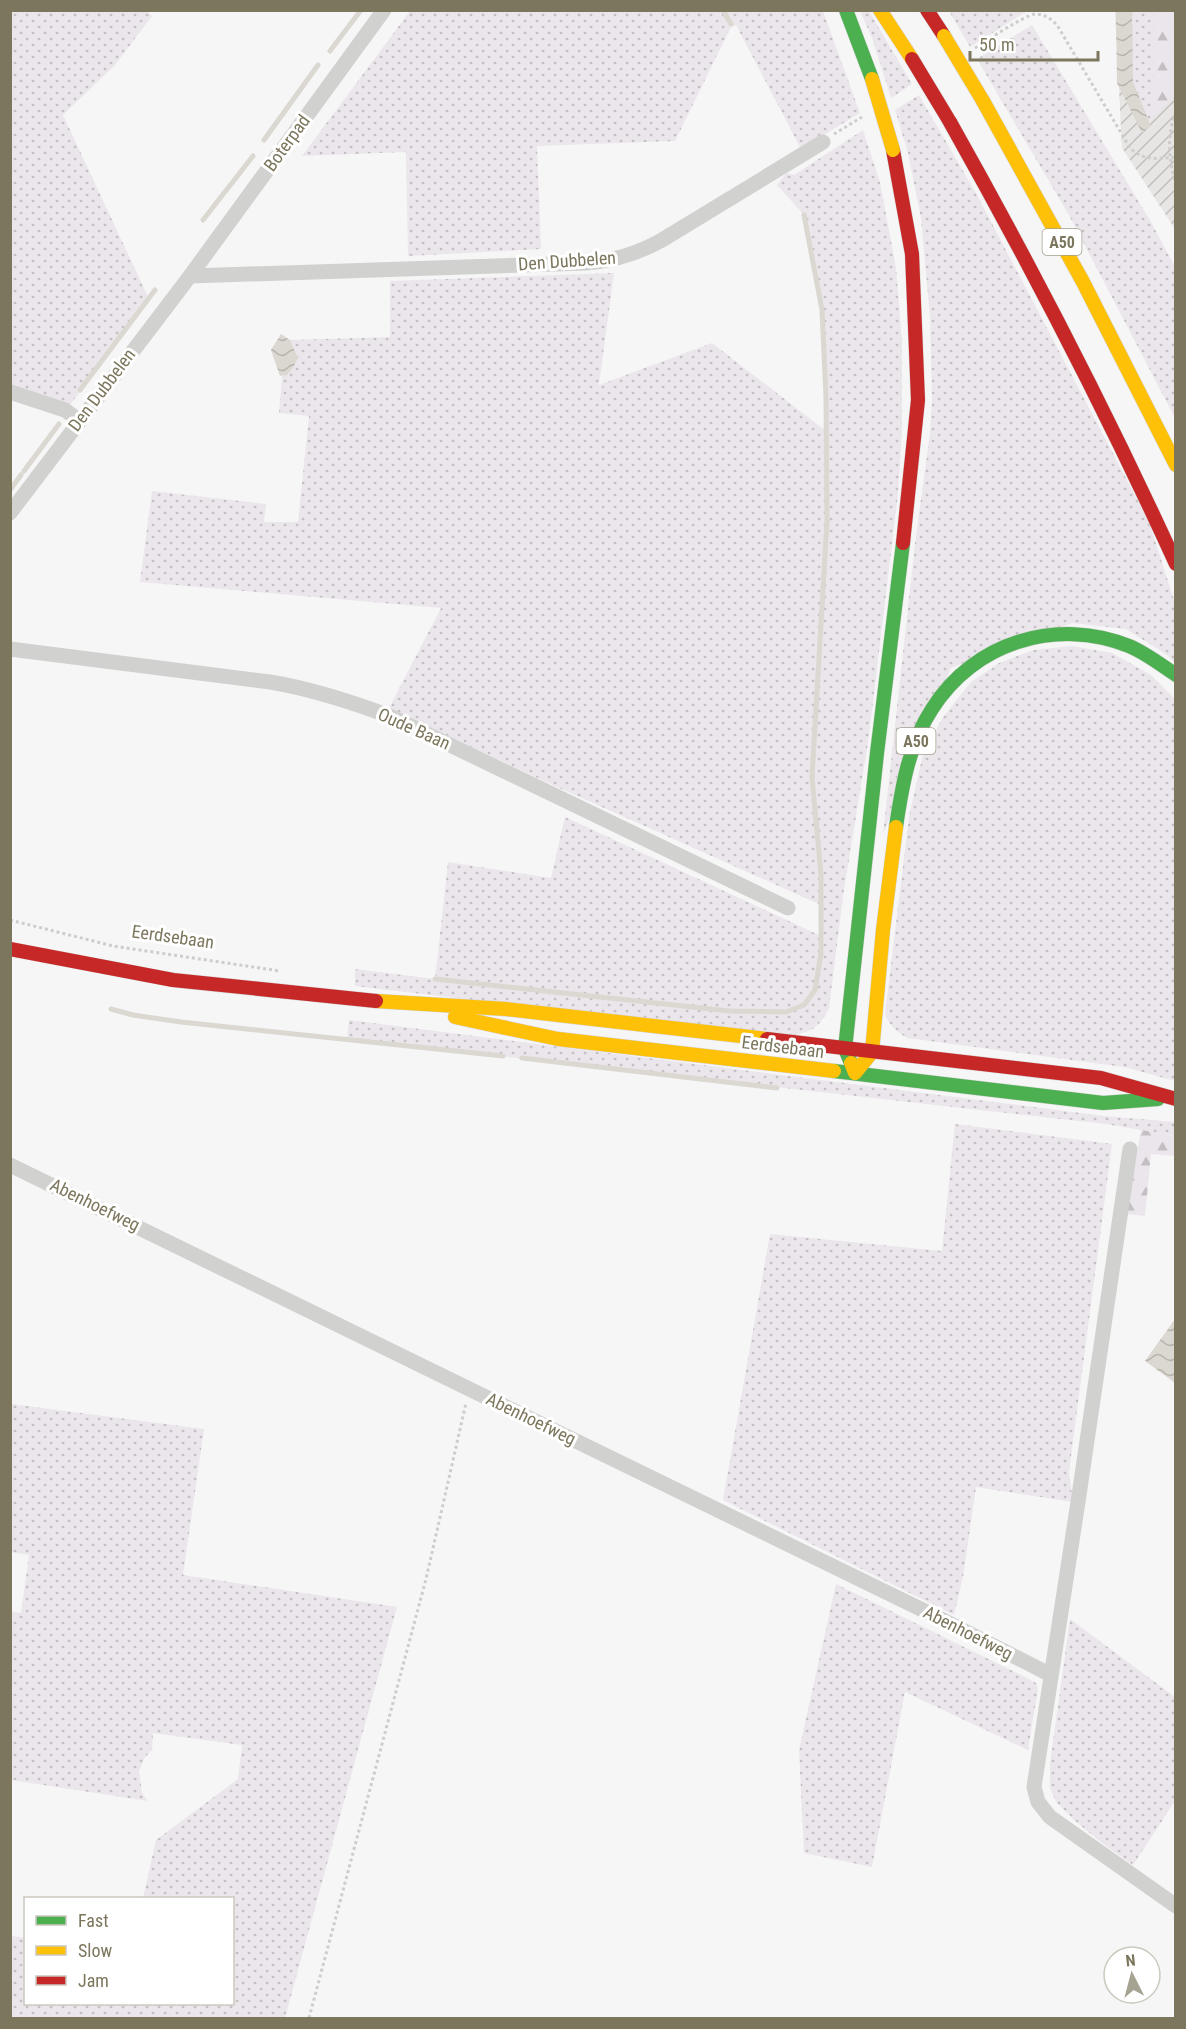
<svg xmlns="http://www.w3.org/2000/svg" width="1186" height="2029" font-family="'Roboto Condensed',sans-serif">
<defs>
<pattern id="industrial-furrows" width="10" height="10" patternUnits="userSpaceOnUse" patternTransform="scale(1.5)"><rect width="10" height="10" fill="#e7e6e5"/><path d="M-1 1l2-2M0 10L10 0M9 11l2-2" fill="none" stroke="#c0bfbd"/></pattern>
<pattern id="grass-dots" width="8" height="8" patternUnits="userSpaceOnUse" patternTransform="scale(1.5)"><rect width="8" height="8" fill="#ebe6eb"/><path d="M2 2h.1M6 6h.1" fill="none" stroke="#c3bfc2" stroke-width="1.8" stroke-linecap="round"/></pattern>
<pattern id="forest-firs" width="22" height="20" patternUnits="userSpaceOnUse" patternTransform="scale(1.5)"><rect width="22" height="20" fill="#ebe6eb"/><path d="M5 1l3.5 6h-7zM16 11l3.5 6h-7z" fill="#c3bfc2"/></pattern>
<pattern id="water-waves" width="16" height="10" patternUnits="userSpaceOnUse" patternTransform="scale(1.5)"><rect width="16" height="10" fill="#dbd7d1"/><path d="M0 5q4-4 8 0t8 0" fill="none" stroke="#b7b3ad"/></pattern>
</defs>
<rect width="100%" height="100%" fill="#f6f6f7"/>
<!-- industrial -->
<path fill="url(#industrial-furrows)" d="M1115,11H1175V229L1122,148Z"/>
<!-- grass -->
<path fill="url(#grass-dots)" d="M11,11H147L152,16L115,65L63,115L149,299L70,405L11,386Z
M410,11H823L860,113L801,149L736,25L731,27L675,141L537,146L541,249L408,256L406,152L302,156Z
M860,11H869L912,84L891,98L872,38Z
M1027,11L970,47L949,11L1027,10Z
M1123,11H1154L1153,119L1145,128L1134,114Z
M1032,25L1151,222L1175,267V418L1070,217L977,59Z
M919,95L977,195L1149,522L1175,603L1176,664L1167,655L1126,629L1072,623L951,668L883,834L915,544L930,433L932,400L930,317L921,218L908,153L895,110Z
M863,130L880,182L896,268L902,341V432L898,494L868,743L843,896L829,1008C817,1033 807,1032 782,1037L355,986V969L435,979L448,862L551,878L565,817L821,936V905L546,782L389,708L441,608L140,582L152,491L266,504L264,522H298L309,416L279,413L282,376C291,374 294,366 298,358L290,340L390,337V281L614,273L599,385L712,343L826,431L823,315L815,260L805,216L777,185L786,173L794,175Z
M1072,646L1112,653L1151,675L1175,699V1081L1124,1067L907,1038C896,1031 890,1026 885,1014L909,816L923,754L943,717L971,682L999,663L1033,650Z
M349,1020L1104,1116L1175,1122V1136L1106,1124L347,1039Z
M955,1124L1112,1144L1069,1472L1073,1502L976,1487L963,1577L954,1615L723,1500L770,1234L942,1251Z
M11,1404L204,1429L183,1575L397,1607L285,2018H11V1936L25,1938L26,2004H232V1898H143L156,1840L238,1779L242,1745L153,1733L152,1750L145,1757L139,1771L142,1793L148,1801L11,1780V1612L21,1613L29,1555L11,1552Z
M836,1584L1023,1676L1036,1683L1038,1689L1028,1750L905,1692L872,1867L804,1853L799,1750Z
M1070,1619L1175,1697V1801L1133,1865L1102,1843L1074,1820L1056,1802L1050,1788V1763Z"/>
<!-- forest -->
<path fill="url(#forest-firs)" d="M1154,11H1175L1176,93L1153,119Z
M1141,1130L1175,1136V1156L1151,1154L1145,1216L1126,1214Z"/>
<!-- water -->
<path fill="url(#water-waves)" d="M1116,11H1132L1133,82L1151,126L1142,133L1117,83Z
M281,334L290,340L298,358L293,368L287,375L280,376L271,350Z
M1175,1319V1383L1145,1361Z"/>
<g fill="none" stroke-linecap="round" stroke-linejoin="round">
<!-- stream -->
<path stroke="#dbd7d1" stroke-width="5" d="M723,10L731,24
M330,51L361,10
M264,140L318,65
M203,220L253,156
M80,390L155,290
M24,471L59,424
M10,490L21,475
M435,979L729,1011L786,1012L804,1005L815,990L821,953V875L812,777L827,521L826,397L822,310L804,215
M111,1009L133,1015L181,1022L503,1056
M522,1058L777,1088"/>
<defs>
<path id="fast" d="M846,10L872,79
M896,827C902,786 909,744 932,709C974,642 1057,617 1129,646C1146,653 1161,665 1176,675
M851,1063L845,1049L877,753L903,543
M834,1071L1103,1103L1158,1099"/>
<path id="slow" d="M880,10L912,59
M983,101L1083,282L1176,465
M376,1001L506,1009L767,1039
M455,1017L558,1039L834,1071
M851,1063L855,1073L872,1052L883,930L896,827"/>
<path id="jam" d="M927,10L944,36
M950,122C1031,266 1107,413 1176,564
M893,150L912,254L918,400L903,543
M10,949L173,980L376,1001
M767,1039L1101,1078L1176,1099"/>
</defs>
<!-- fast casing -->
<use href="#fast" stroke="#d4d4d3" stroke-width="15"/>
<!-- slow casing -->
<use href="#slow" stroke="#d4d4d3" stroke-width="15"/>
<!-- jam casing -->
<use href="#jam" stroke="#d4d4d3" stroke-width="15"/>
<!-- path -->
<path stroke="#cdcdcc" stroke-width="3" stroke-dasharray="3 3" stroke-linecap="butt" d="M975,48C988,40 1023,16 1035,14C1045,14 1051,19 1057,25L1130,148C1144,161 1158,159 1176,157
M1176,112C1166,136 1169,160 1176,185
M834,134L862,117
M10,920L113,946L280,971
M309,2018L426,1579L466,1403"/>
<!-- street -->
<path stroke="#d1d1cf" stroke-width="15" d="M190,276L384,10
M10,392L65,410L80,421
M10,513L190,276L586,263C614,261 637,254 662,240L823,142
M10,649L270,682C313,689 352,702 392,717L788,908
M1130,1149L1078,1502L1034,1787L1038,1802L1050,1817L1176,1906
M10,1165L935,1616L1051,1675"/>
<!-- fast -->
<use href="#fast" stroke="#4caf50" stroke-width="14"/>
<!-- slow -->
<use href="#slow" stroke="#ffc107" stroke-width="14"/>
<!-- jam -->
<use href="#jam" stroke="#c62828" stroke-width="14"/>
<defs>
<path id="slow-bridge" d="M944,36L983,101
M872,79L893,150"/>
<path id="jam-bridge" d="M912,59L950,122"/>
</defs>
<!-- slow-bridge casing -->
<use href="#slow-bridge" stroke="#d3d3d2" stroke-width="15" stroke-linecap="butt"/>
<!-- jam-bridge casing -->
<use href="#jam-bridge" stroke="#d3d3d2" stroke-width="15" stroke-linecap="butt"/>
<!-- slow-bridge -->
<use href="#slow-bridge" stroke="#ffc107" stroke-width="14"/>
<!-- jam-bridge -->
<use href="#jam-bridge" stroke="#c62828" stroke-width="14"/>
</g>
<g text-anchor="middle" stroke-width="6" stroke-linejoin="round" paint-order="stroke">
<!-- shield labels -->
<g fill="#fff" stroke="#a39f8e" stroke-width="1.5">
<rect x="1042.5" y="229" width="39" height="26" rx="4.5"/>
<rect x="896.5" y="728" width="39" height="26" rx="4.5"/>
</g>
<g font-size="16" font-weight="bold" fill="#7c765d">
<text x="1062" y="248">A50</text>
<text x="916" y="747">A50</text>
</g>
<!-- street labels -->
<g font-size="18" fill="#7c765d" stroke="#fff">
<text transform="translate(287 143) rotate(-54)" y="6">Boterpad</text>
<text transform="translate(567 261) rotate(-4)" y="6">Den Dubbelen</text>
<text transform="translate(102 390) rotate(-53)" y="6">Den Dubbelen</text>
<text transform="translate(414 729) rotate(24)" y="6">Oude Baan</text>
<text transform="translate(173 937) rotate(8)" y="6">Eerdsebaan</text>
<text transform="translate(783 1047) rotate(7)" y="6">Eerdsebaan</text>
<text transform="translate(95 1205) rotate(26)" y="6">Abenhoefweg</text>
<text transform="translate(531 1419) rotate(26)" y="6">Abenhoefweg</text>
<text transform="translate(968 1633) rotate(27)" y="6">Abenhoefweg</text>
</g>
</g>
<!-- border -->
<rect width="1186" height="2029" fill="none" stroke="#7c765d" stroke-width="24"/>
<!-- legend -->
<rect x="24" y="1897" width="210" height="108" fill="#ffffff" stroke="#cbc8be" stroke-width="1.5"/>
<rect x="36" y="1916" width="30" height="9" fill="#4caf50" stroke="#cbc8be" stroke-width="1.5"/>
<text x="78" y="1927" font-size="18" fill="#7c765d">Fast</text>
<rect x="36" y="1946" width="30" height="9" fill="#ffc107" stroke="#cbc8be" stroke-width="1.5"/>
<text x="78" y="1957" font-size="18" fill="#7c765d">Slow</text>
<rect x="36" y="1976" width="30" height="9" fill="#c62828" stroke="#cbc8be" stroke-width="1.5"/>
<text x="78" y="1987" font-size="18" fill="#7c765d">Jam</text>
<!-- north arrow -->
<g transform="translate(1132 1975) rotate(354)"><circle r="28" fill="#ffffff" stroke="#cbc8be" stroke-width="1.5"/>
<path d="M0-4.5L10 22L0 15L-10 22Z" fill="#a7a393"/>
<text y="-9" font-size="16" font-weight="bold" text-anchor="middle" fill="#7c765d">N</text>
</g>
<!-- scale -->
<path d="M970 51v9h128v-9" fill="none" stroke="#7c765d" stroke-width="3"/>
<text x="979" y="51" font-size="18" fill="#7c765d" stroke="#ffffff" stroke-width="4.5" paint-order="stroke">50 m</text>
</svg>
